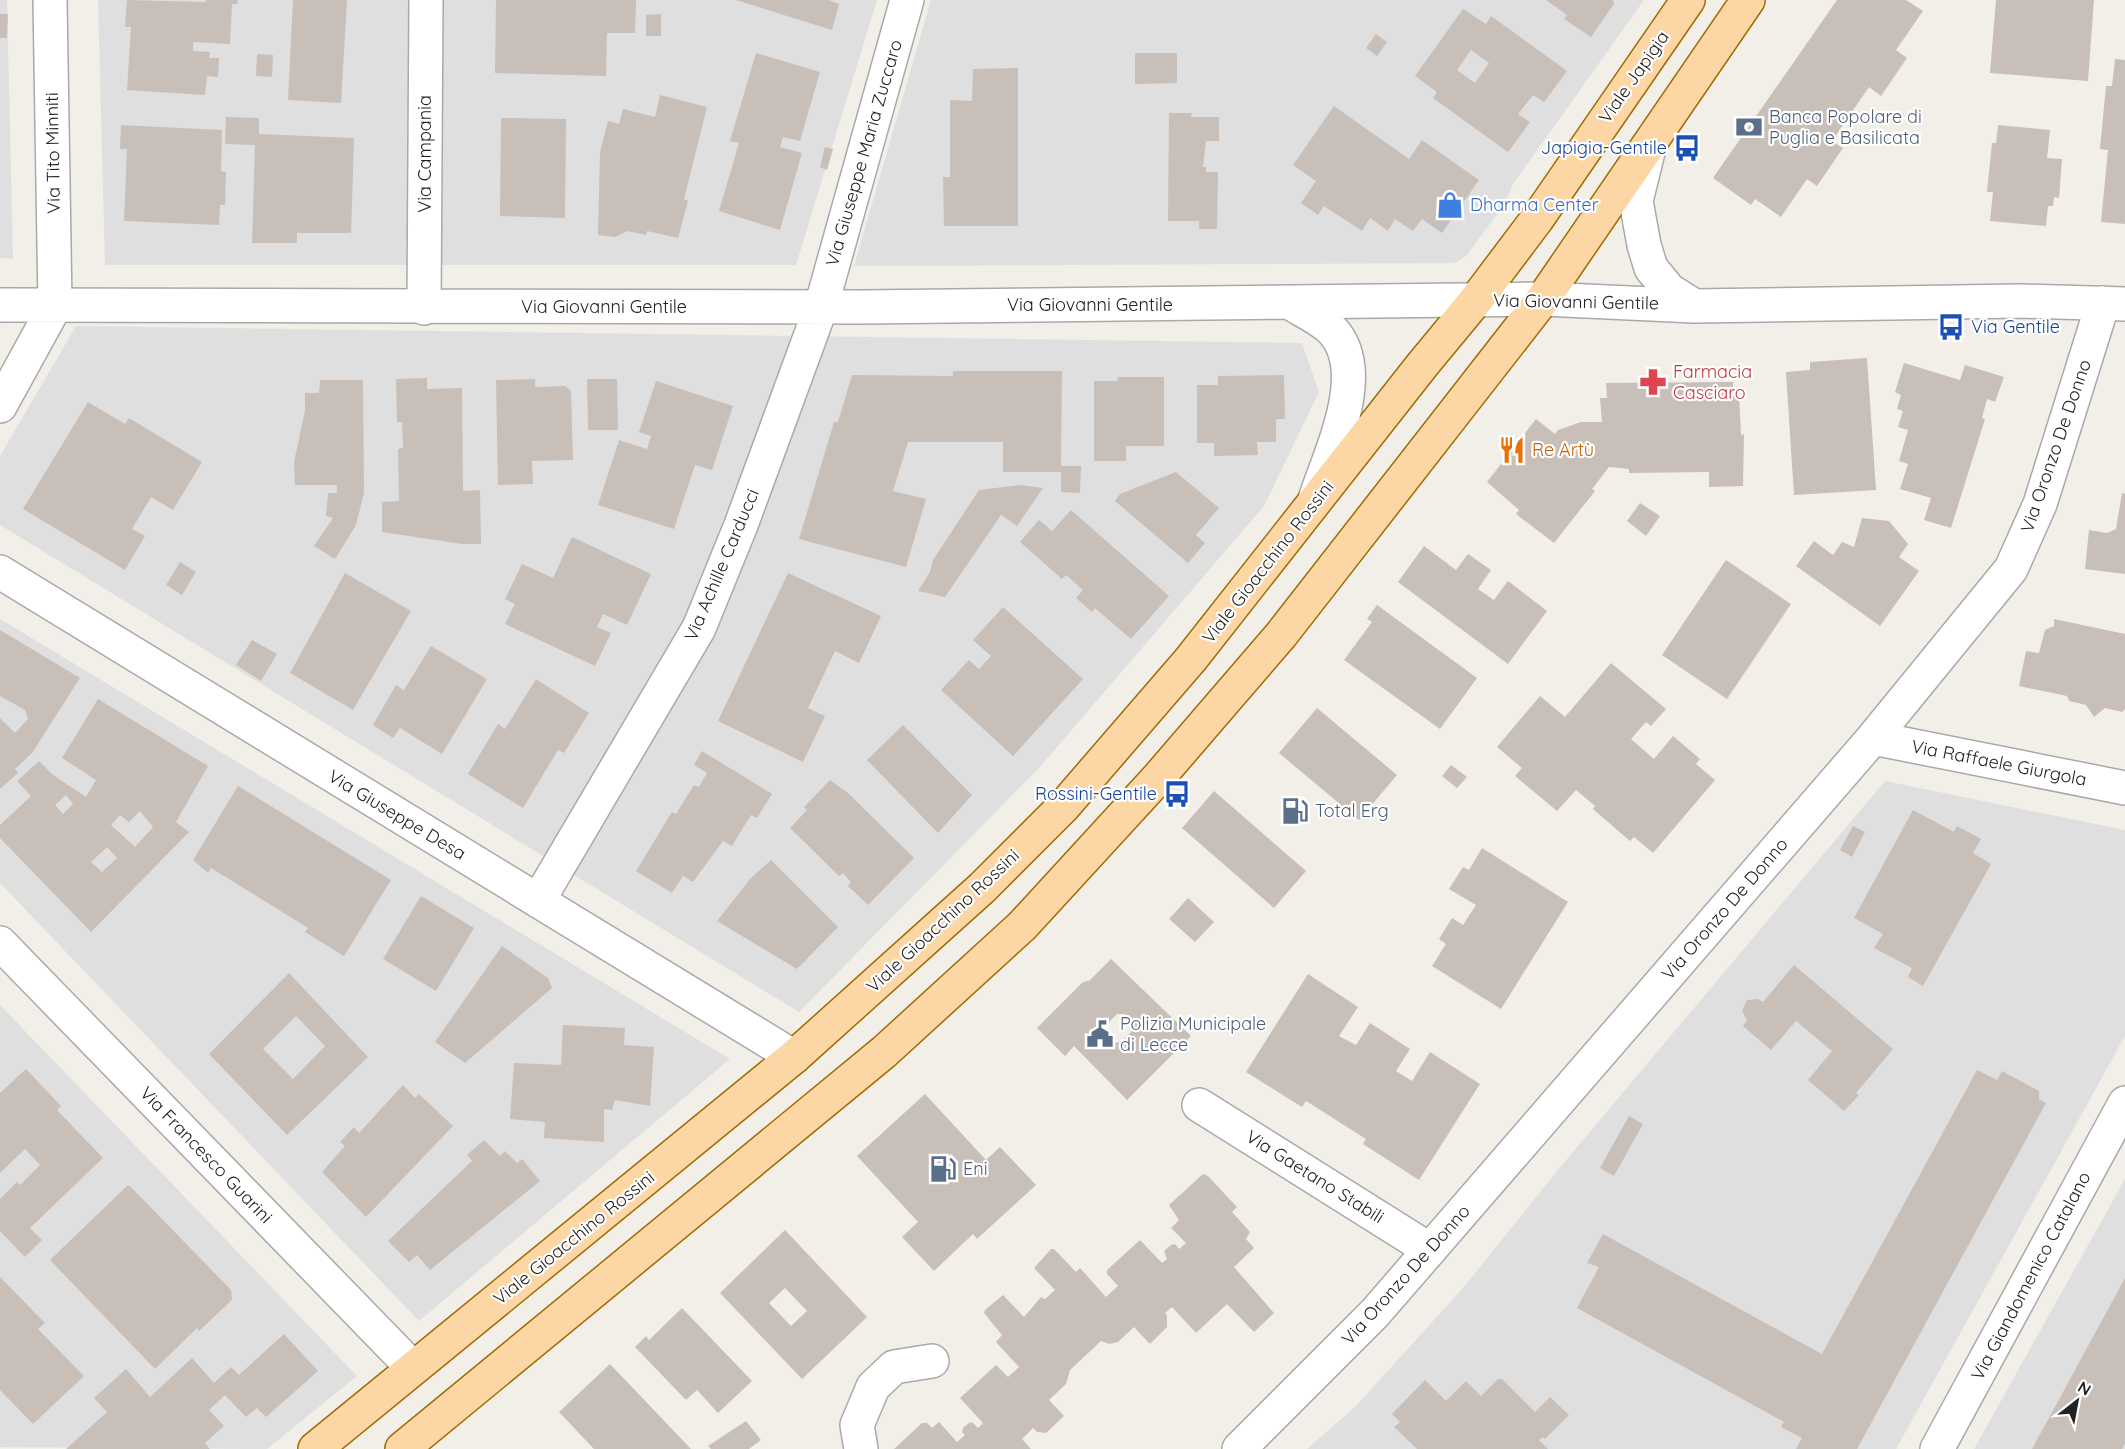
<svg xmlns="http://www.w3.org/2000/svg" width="2125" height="1449" font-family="Quicksand,sans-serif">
<rect width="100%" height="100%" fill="#f2efe9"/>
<!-- residential -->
<path fill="#e0dfdf" d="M0,0H7L13,259L0,258Z
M98,0H877L796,265H105Z
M931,0H1644L1513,184L1503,206L1467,255L1455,263L854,266Z
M76,326L1302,343L1319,392L1264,506L1039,768L799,1012L0,525V456Z
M0,619L730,1059L419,1321L0,883Z
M1885,781L2125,830V1036L1896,1449H1307L1356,1406L1463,1288L1562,1165Z
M0,1005L357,1376L267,1449L0,1447Z
M2125,1179V1449H1974Z"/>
<!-- building -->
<path fill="#c7bfb8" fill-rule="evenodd" d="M127,0L206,2V0H238L237,4H232L230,44L193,42V51L210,52L209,58H219L218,77L207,76L205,95L127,90L131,27H125Z
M293,0H347L341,103L288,100Z
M496,0H636L635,33H607L606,76L495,73Z
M736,0H828L839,4L832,30Z
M1546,0H1613L1614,4L1591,37L1564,19L1567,15Z
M1837,0H1906L1923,11L1896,50L1907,58L1881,96L1869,87L1832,141L1843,148L1817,186L1807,179L1781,217L1755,199L1751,205L1713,178Z
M1996,0H2094L2088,81L1990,73Z
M1463,9L1486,24L1491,16L1567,71L1544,102L1533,95L1518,114L1530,122L1508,152L1433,98L1437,92L1415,76ZM1471,50L1489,63L1475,83L1457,70Z
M0,14H8L7,38H0Z
M661,14V36H646V15Z
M1376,34L1387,42L1377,56L1366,48Z
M756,53L820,72L800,141L783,137L780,147L802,153L780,230L719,211L739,143L730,141Z
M1135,53H1177V83L1135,84Z
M257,54L273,55L272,77L256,76Z
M2115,59L2125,60V224L2101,222L2108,150L2100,149L2106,86H2112Z
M1018,68V226H944L943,177H950V100L972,101L973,69Z
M660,95L707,107L684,199L688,201L678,238L647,231L646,235L628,231L615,237L598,235L600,152L608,121L619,124L623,109L655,117Z
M1334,106L1409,159L1422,140L1479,180L1442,233L1422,219L1413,231L1395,219L1388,231L1370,218L1362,231L1324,206L1318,215L1301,203L1316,181L1293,165Z
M1169,113H1192L1191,117H1219V141H1206L1203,167H1206V172H1218L1217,229H1199V221H1168Z
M226,117L259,118V134L354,138L351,233H297V243H252L255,145L225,144Z
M501,118L566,119L565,218L500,216Z
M121,125L222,130L221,171L226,172L225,205H220L219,225L124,221L127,149H120Z
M1998,125L2050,130L2047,158L2062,159L2059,198L2054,197L2053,206H2048L2046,226L1990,221L1993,192H1987L1992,143H1996Z
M825,147L833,149L827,170L820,167Z
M1867,358L1876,490L1794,495L1786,372L1810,370V362Z
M1904,363L1960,380L1965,365L2004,377L1995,402L1987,399L1982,418L1985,419L1951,528L1924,520L1931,498L1900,489L1908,464L1899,461L1908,430L1898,427L1903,411L1897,409L1901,395L1895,392Z
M953,371H1062L1061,466H1081L1080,493L1061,492V472H1003V442H908L893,491L926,499L906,567L799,539L834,422H838L852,375L953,376Z
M1284,375L1285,419H1276V442H1257L1258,455L1214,456V443H1197V385H1218V376Z
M1118,377H1164V446H1126V461H1094V381H1117Z
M427,378V389L462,388L463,491L480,490L481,544H462L382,532V502L399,501L398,449L403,448L402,422H397L396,379Z
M535,379V387L565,386L571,391L573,460L532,461L533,484L498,485L496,380Z
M587,379H617L618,430H588Z
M320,380H363L364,493L356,525L335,559L314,546L333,518L326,516L328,493H337V485H295L294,462L305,411V393H319Z
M656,381L733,406L712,470L695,465L674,529L598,505L619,440L647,449L651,436L639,432Z
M1733,382V395L1739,394L1741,435L1744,434L1743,486L1709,487V472L1629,473V469L1609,467L1592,489L1595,491L1554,543L1516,514L1519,510L1487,482L1536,419L1555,434L1558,430L1581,422H1602L1600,398H1607L1606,383Z
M88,402L125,424L129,418L202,462L173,510L151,497L132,529L145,536L125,570L23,509Z
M1176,472L1219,508L1196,535L1205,543L1188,563L1115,501L1120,494Z
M1021,485L1043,488L1017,526L1001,515L945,597L918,591L930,572L933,560L979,490Z
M2122,493L2125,494V574L2085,569L2089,530L2107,533L2116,529Z
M1640,503L1660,516L1646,536L1627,521Z
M1071,510L1169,596L1131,639L1095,608L1092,612L1076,598L1083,590L1066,575L1062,579L1020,542L1039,520L1052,531Z
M1862,518L1889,521L1908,544L1899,557L1919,571L1880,626L1796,566L1814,541L1833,555L1842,542L1854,547Z
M572,537L651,574L627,625L603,614L597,627L611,633L595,666L505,624L515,604L505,599L522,564L553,578Z
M1424,546L1456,570L1468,554L1491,570L1478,589L1494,600L1508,581L1547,611L1508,664L1398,582Z
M1726,560L1791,604L1727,699L1662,655Z
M180,562L196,572L182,595L166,585Z
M345,573L411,611L353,710L290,673Z
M788,573L881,616L859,663L835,651L808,708L825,716L803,762L718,721Z
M1377,605L1477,678L1440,729L1344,660L1372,622L1367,619Z
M1003,607L1083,679L1013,756L941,690L969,660L979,669L991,656L973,640Z
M2054,619L2125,634V709L2122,712L2105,708L2094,717L2086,705L2069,701L2067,696L2019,686L2026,651L2039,653L2045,630L2054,626Z
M0,630L80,678L32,753L15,769L18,773L0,789V718L15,733L28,719L25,710L0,696Z
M252,640L277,654L261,681L236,665Z
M431,646L487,679L442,754L400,728L393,738L373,725L396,685L404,690Z
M1611,663L1666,709L1651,726L1646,722L1631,739L1654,759L1673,736L1700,759L1696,764L1715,780L1653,853L1634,837L1630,841L1593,809L1595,806L1576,790L1557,811L1515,776L1522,768L1497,747L1540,696L1565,717Z
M536,679L589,713L564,753L558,750L523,808L468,774L498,724L505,729Z
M98,699L208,766L176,822L189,832L91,932L0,838V825L31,796L17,781L39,761L53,775L86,797L96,780L62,758ZM66,795L73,804L63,814L55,805ZM140,811L153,827L135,847L111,825L120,815L129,822ZM107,847L117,858L102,872L91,862Z
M1317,708L1397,775L1359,820L1279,753Z
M903,725L972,795L938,833L867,760Z
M702,751L772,794L757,818L751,815L732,846L723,841L693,882L683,876L672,893L636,871L672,812L676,814L694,785L699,787L707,773L694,765Z
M1451,765L1467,777L1457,788L1442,776Z
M830,780L848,793L914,858L868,905L848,886L851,882L843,873L839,876L790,828L807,810L804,807Z
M238,786L391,880L344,956L305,932L308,928L211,868L208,873L193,860Z
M1214,791L1306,871L1274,908L1182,828Z
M1913,810L1954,832L1957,826L1981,839L1973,853L1991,864L1923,986L1908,977L1912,968L1874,948L1883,934L1854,918Z
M1853,826L1865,832L1852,857L1840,850Z
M1482,848L1568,902L1501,1009L1432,966L1446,944L1439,939L1452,918L1463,925L1476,905L1449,889L1463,867L1469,870Z
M771,860L838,927L797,969L717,921L750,879Z
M421,896L474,928L436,991L383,959Z
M1188,898L1214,922L1195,942L1169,919Z
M502,946L548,978L552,988L465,1063L435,1042Z
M1111,959L1191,1036L1127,1100L1074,1046L1065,1056L1037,1028L1083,982L1089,981ZM1117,1014H1124L1133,1023V1030L1121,1042L1114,1043L1105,1034V1026Z
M1794,965L1893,1049L1856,1093L1859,1095L1844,1111L1808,1080L1832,1051L1796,1021L1771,1050L1743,1026L1747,1020L1742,1011L1747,1000L1758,999L1763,1002Z
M289,973L368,1057L287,1135L209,1054ZM296,1016L325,1046L293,1079L263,1049Z
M1308,974L1358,1007L1339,1036L1356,1045L1370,1023L1410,1049L1396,1071L1412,1081L1430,1052L1480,1084L1419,1180L1363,1144L1366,1139L1306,1101L1302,1107L1246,1072Z
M563,1025L625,1028L624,1045L654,1047L650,1106L615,1100L612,1110L604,1109V1142L544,1138L545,1122L510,1119L514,1063L561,1065Z
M26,1069L61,1106L57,1110L103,1158L30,1228L42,1240L25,1257L0,1231V1199L17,1182L20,1185L40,1165L25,1149L0,1173V1093Z
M1977,1070L1997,1080L2002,1071L2039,1091V1099L2046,1103L1857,1449H1796L1802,1438L1781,1427L1784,1422L1577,1308L1599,1267L1587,1263L1603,1234L1822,1354Z
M403,1085L415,1098L419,1094L453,1126L366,1217L322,1172L345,1146L340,1142L354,1127L359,1133Z
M925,1094L986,1160L1000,1147L1036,1185L977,1239L973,1234L934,1271L902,1237L918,1222L857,1156Z
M1629,1116L1643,1124L1614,1176L1600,1168Z
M484,1140L500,1156L505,1151L517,1163L522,1159L540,1181L430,1270L417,1255L409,1262L388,1241L472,1161L467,1155Z
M1203,1174L1208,1176L1237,1207L1232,1212L1250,1232L1246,1239L1254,1248L1234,1267L1274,1313L1254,1332L1227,1304L1196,1333L1172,1307L1165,1313L1167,1316V1327L1150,1344L1134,1327L1118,1342L1109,1344L1101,1341L1070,1370L1066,1384L1049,1400L1064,1416L1046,1433L1037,1432L1033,1428L1022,1439L1031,1449H894L922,1423H927L932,1428L939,1422L957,1442L965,1435L962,1432L963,1428L969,1423L972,1422L978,1428L983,1423L960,1398L996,1365L1008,1377L1019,1367L996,1342L1002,1335L984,1313L985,1310L1003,1295L1024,1317L1041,1297L1045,1299L1055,1290L1034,1268L1051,1249H1054L1076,1272L1080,1268L1106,1297L1118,1286L1107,1274V1270L1140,1240L1162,1263L1167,1259L1164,1251L1171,1245L1175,1244L1179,1249L1186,1243L1171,1228L1179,1220L1169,1205Z
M127,1186H130L231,1290L232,1300L199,1331L197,1328L155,1369L50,1260Z
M785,1230L867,1317L802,1379L720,1293ZM785,1288L807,1311L791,1326L769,1303Z
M0,1277L45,1323L38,1329L84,1376L33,1424L0,1390Z
M2125,1278V1443L2122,1449H2032Z
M682,1308L752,1381L718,1413L697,1390L686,1400L635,1347L646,1336L649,1340Z
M284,1334L318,1371L266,1417L257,1408L246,1417L225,1395L209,1410L224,1426L205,1443L210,1449H66L107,1412L94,1398L126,1369L150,1397L192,1358L214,1383L231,1367L239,1375Z
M610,1364L691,1449H594L559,1412Z
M1498,1379H1502L1535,1412L1550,1397L1569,1415L1545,1439L1543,1437L1539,1440L1548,1449H1417L1394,1427L1400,1422L1392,1414L1425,1380L1446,1401L1466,1381L1481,1396Z
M746,1421L761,1440L749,1449H711L708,1446Z"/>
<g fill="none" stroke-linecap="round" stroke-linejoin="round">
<defs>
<path id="minor" d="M1649,148L1636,201L1644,245L1651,268L1669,290L1694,306
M1292,304C1305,312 1320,319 1331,329C1372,370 1330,453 1315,499
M0,305L862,307L1543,299L1694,306L2020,301L2125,304
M424,308L426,0
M0,406L55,306L50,0
M0,572L794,1057
M1873,738L2125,788
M538,901L699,628L741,525L821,307L907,0
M0,943L413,1368
M1199,1105L1430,1250
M861,1449L857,1425L873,1387L894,1367L932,1361
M1239,1449L1375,1313L1873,738L2011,569L2040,504L2103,303
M1937,1449L2125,1103"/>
<path id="major" d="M315,1449L794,1057L982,888L1064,806L1191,659L1423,364L1476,300L1537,219L1688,0
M402,1449L884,1052L1022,926L1157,779L1281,635L1543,299L1748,0"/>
</defs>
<!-- minor casing -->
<use href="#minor" stroke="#a9a9a9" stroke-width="36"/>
<!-- major casing -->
<use href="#major" stroke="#a06b00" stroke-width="36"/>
<!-- minor -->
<use href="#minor" stroke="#fff" stroke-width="33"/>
<!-- major -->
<use href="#major" stroke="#fcd6a4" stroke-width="33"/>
</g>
<!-- icons -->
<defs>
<symbol id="bank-bare" viewBox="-9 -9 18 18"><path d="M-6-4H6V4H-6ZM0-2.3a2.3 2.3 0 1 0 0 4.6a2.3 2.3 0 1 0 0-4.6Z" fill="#5c6f8a" stroke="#fff" stroke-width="2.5" paint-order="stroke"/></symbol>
<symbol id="bus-bare" viewBox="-9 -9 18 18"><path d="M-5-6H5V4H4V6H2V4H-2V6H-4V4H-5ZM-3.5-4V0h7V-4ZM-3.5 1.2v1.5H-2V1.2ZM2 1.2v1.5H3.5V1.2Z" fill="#1a4fb4" stroke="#fff" stroke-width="2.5" paint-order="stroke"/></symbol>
<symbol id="shop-bare" viewBox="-9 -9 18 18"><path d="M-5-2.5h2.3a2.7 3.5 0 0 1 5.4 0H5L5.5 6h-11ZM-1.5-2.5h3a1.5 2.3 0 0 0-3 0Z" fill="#3f7fe0" stroke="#fff" stroke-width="2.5" paint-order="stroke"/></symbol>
<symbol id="pharmacy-bare" viewBox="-9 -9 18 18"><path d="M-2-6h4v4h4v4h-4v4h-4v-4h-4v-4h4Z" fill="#e0444e" stroke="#fff" stroke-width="2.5" paint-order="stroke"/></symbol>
<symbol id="restaurant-bare" viewBox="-9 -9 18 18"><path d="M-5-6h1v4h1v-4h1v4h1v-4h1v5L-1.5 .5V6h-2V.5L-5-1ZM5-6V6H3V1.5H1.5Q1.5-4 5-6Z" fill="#e8710a" stroke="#fff" stroke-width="2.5" paint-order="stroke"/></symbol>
<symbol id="fuel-bare" viewBox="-9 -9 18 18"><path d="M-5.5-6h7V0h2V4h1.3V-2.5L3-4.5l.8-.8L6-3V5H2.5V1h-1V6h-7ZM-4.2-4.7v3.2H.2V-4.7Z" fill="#5c6f8a" stroke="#fff" stroke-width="2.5" paint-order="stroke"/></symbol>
<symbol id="civic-bare" viewBox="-9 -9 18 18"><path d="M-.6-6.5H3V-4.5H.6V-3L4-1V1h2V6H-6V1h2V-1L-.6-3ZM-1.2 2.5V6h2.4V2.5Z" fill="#5c6f8a" stroke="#fff" stroke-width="2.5" paint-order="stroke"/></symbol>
</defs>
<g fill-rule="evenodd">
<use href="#bank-bare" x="1730" y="108" width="38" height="38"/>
<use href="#bus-bare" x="1668" y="129" width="38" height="38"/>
<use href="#shop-bare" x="1431" y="186" width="38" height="38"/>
<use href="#bus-bare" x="1932" y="308" width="38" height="38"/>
<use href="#pharmacy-bare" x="1634" y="363" width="38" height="38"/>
<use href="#restaurant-bare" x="1493" y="431" width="38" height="38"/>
<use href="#bus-bare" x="1158" y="775" width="38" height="38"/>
<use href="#fuel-bare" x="1276" y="792" width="38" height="38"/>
<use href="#civic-bare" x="1081" y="1015" width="38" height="38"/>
<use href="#fuel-bare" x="924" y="1150" width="38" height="38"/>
</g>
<g text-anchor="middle" stroke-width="4.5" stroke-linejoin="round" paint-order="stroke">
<!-- street labels -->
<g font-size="18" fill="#222" stroke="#fff">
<text transform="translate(1634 77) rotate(-55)" y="6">Viale Japigia</text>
<text transform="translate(53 153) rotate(-91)" y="6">Via Tito Minniti</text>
<text transform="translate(864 153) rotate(-74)" y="6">Via Giuseppe Maria Zuccaro</text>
<text transform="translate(425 154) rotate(-90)" y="6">Via Campania</text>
<text transform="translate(1576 302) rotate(1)" y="6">Via Giovanni Gentile</text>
<text x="1090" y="311">Via Giovanni Gentile</text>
<text x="604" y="313">Via Giovanni Gentile</text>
<text transform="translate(2056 446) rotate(-71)" y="6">Via Oronzo De Donno</text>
<text transform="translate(1268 562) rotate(-52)" y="6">Viale Gioacchino Rossini</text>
<text transform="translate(722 565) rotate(-67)" y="6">Via Achille Carducci</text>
<text transform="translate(1999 763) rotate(11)" y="6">Via Raffaele Giurgola</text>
<text transform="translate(397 815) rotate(31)" y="6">Via Giuseppe Desa</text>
<text transform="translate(1725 909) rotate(-49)" y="6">Via Oronzo De Donno</text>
<text transform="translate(943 921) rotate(-43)" y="6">Viale Gioacchino Rossini</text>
<text transform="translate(206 1155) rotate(46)" y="6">Via Francesco Guarini</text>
<text transform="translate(1315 1177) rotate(32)" y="6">Via Gaetano Stabili</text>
<text transform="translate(574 1238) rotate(-39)" y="6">Viale Gioacchino Rossini</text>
<text transform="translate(1406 1275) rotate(-48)" y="6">Via Oronzo De Donno</text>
<text transform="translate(2031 1276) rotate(-62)" y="6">Via Giandomenico Catalano</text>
</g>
<!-- service labels -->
<g font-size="18" fill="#4e5e75" stroke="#fff" text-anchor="start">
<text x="1769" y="123">Banca Popolare di<tspan x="1769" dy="21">Puglia e Basilicata</tspan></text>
<text x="1315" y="817">Total Erg</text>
<text x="1120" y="1030">Polizia Municipale<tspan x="1120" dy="21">di Lecce</tspan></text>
<text x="963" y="1175">Eni</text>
</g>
<!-- transit labels -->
<g font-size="18" fill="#164399" stroke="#fff" text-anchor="end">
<text x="1667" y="154">Japigia-Gentile</text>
<text x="1971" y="333" text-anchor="start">Via Gentile</text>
<text x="1157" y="800">Rossini-Gentile</text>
</g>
<!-- shop labels -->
<g font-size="18" fill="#366cbe" stroke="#fff" text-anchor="start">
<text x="1470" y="211">Dharma Center</text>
</g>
<!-- health labels -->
<g font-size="18" fill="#be3a42" stroke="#fff" text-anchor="start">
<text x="1673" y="378">Farmacia<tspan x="1673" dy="21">Casciaro</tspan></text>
</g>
<!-- food labels -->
<g font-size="18" fill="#c56008" stroke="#fff" text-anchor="start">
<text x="1532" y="456">Re Artù</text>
</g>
</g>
<!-- north arrow -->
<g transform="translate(2077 1401) rotate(31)" stroke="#ffffff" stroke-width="4.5" paint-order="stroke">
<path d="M0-4.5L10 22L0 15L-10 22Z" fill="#222222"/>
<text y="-9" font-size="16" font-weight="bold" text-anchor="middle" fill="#222222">N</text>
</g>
</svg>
